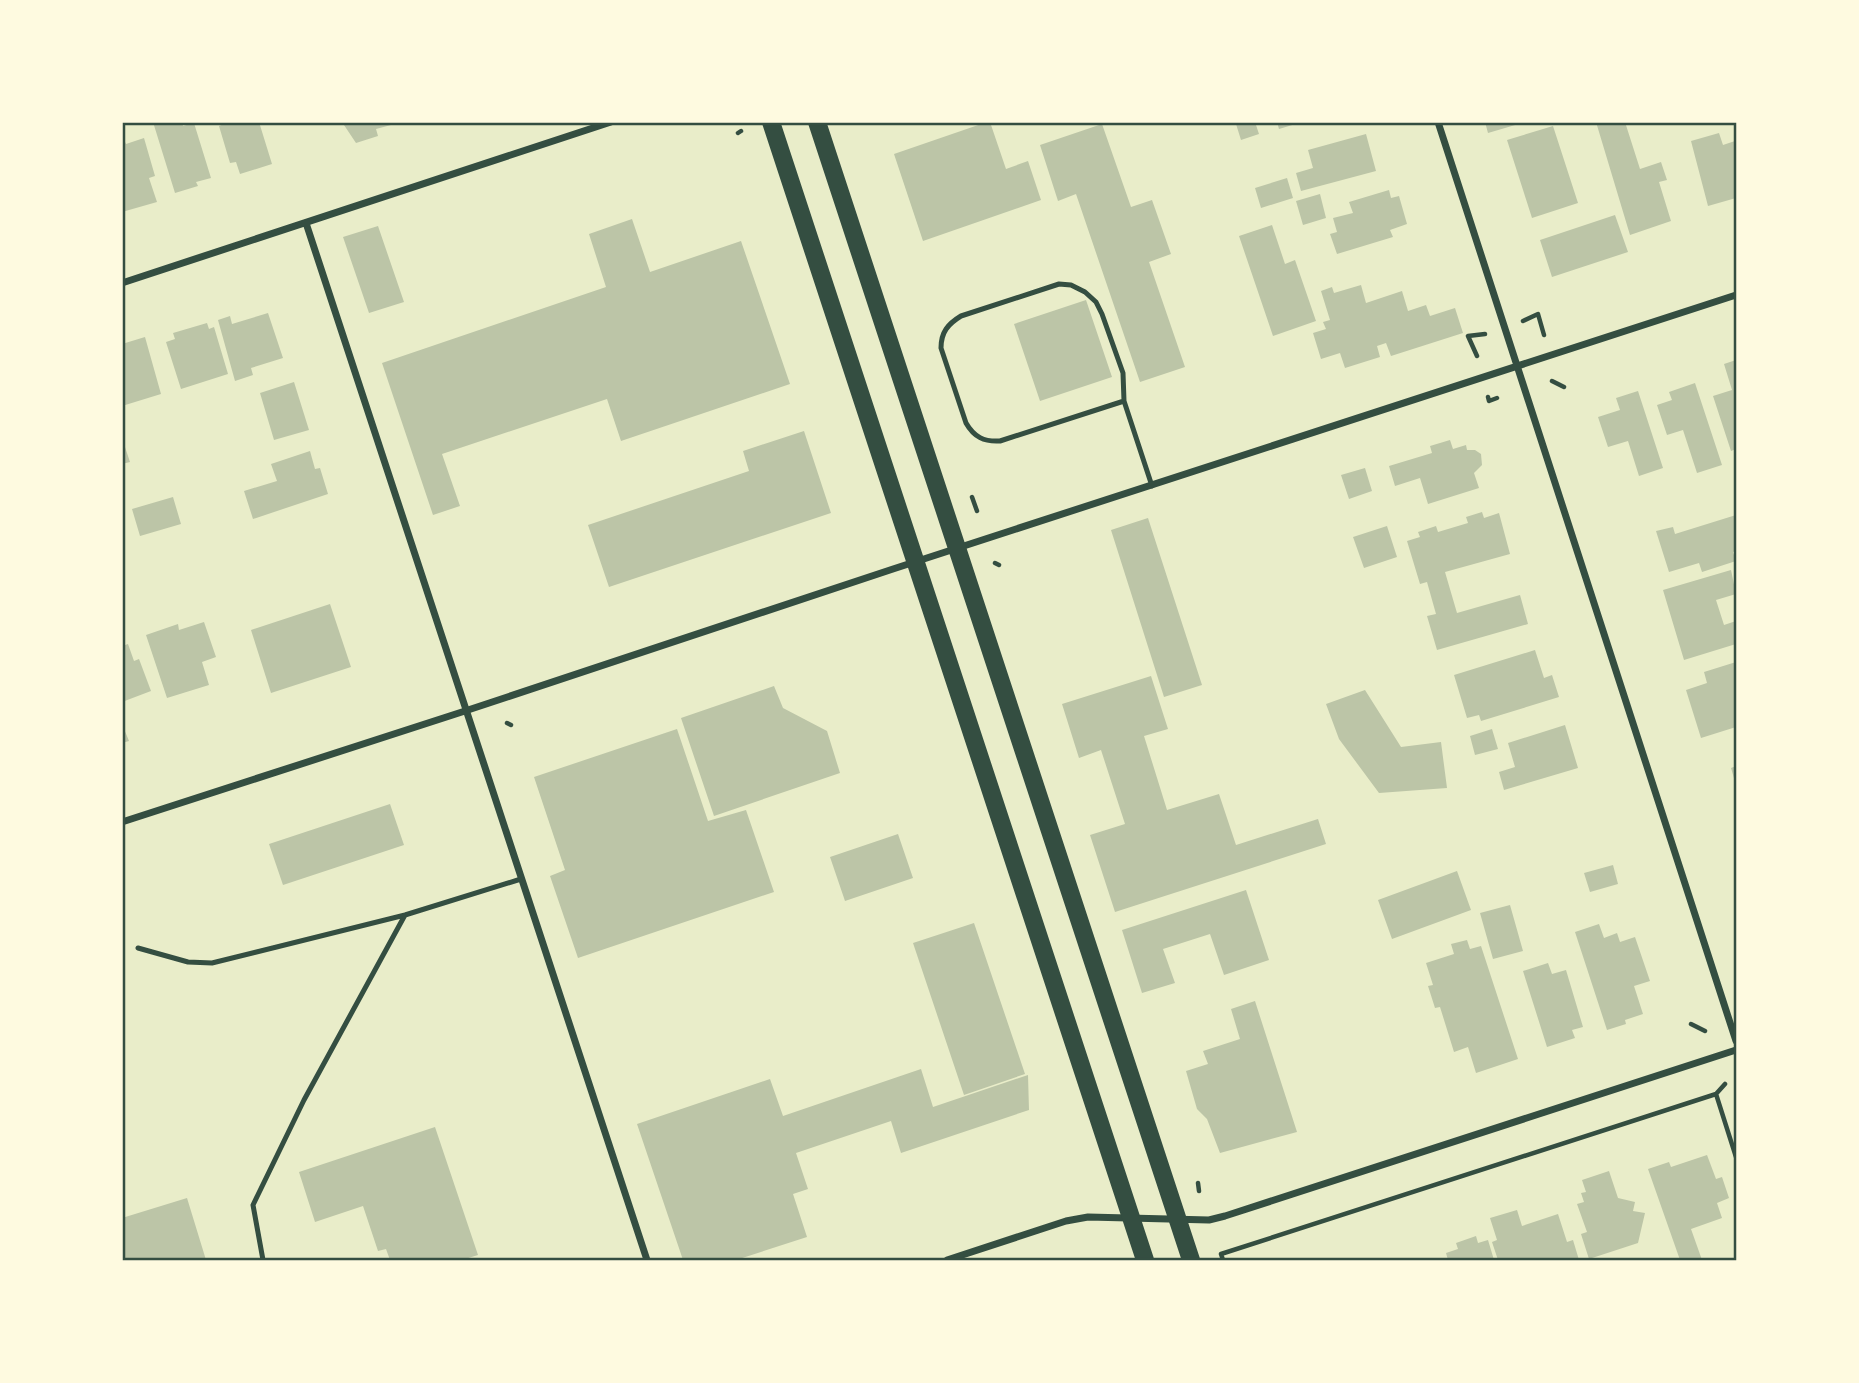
<svg xmlns="http://www.w3.org/2000/svg" width="1859" height="1383" font-family="'Source Sans 3',sans-serif">
<rect width="100%" height="100%" fill="#e9edc9"/>
<!-- building -->
<path fill="#bcc5a7" d="M153,122H182L183,126L194,123L211,178L196,182L198,186L175,193Z
M229,122H259L272,164L240,174L236,162L230,163L219,126Z
M342,122H390L391,125L376,129L378,136L356,143Z
M987,122H990L1006,169L1028,161L1041,200L923,241L894,154Z
M1239,122H1255L1259,134L1241,140L1236,124Z
M1277,122H1299V123L1279,129Z
M1485,122H1522V123L1488,133Z
M1596,122H1625L1640,169L1661,162L1667,180L1659,182L1671,221L1630,235Z
M1102,124L1131,207L1152,200L1171,254L1149,262L1185,367L1140,382L1076,194L1058,201L1040,145Z
M1553,126L1578,203L1532,218L1507,140Z
M1719,133L1723,145L1735,141L1736,198L1708,206L1691,141Z
M1366,134L1376,171L1301,191L1296,173L1313,168L1308,150Z
M122,136L126,144L144,138L155,176L149,178L157,202L122,212Z
M1287,178L1293,198L1261,208L1255,188Z
M1389,190L1391,198L1399,196L1407,224L1390,230L1393,237L1337,254L1330,234L1337,232L1333,218L1353,213L1349,202Z
M1320,194L1326,218L1303,225L1296,201Z
M1615,215L1628,252L1552,277L1540,240Z
M632,219L650,272L741,241L790,384L621,441L607,399L442,454L460,506L433,515L382,363L606,287L589,234Z
M1272,225L1285,264L1295,260L1316,321L1273,336L1239,236Z
M378,226L404,302L369,313L343,237Z
M1361,285L1366,303L1402,291L1408,311L1426,305L1430,316L1455,308L1463,333L1391,356L1386,343L1377,346L1380,357L1345,368L1340,353L1321,359L1313,333L1326,329L1323,322L1330,320L1321,291L1332,287L1334,293Z
M1086,300L1112,377L1040,401L1014,324Z
M268,313L283,358L251,368L253,375L235,381L218,320L230,316L232,324Z
M207,323L209,329L214,327L228,374L181,389L166,342L175,339L173,333Z
M145,337L161,394L122,406V344Z
M1736,360V449L1731,451L1713,396L1732,390L1724,364Z
M294,382L309,430L274,440L260,393Z
M1695,383L1722,465L1697,473L1683,430L1667,435L1657,405L1672,400L1669,392Z
M1638,391L1663,468L1639,476L1628,441L1608,447L1598,417L1620,410L1616,398Z
M804,431L831,513L609,587L588,525L749,471L743,451Z
M122,438L130,462L122,464Z
M1450,440L1453,449L1466,445L1467,450H1475L1481,454L1482,465L1474,473L1479,488L1428,504L1420,478L1395,486L1389,466L1432,453L1430,446Z
M310,451L315,469L320,468L328,494L253,519L244,491L277,481L271,464Z
M1365,468L1372,491L1349,499L1341,475Z
M173,497L181,524L140,536L132,509Z
M1482,512L1484,518L1499,513L1510,554L1445,572L1457,613L1520,595L1528,624L1437,650L1427,616L1436,614L1427,582L1420,584L1407,541L1420,537L1418,532L1436,526L1438,532L1468,523L1466,517Z
M1736,515V551L1733,552L1736,561L1702,572L1699,563L1669,572L1656,531L1673,527L1675,534Z
M1148,518L1202,685L1164,697L1111,530Z
M1387,526L1397,557L1364,568L1353,537Z
M1731,570L1736,594L1716,600L1724,625L1736,621V644L1684,660L1663,590Z
M330,604L351,667L271,693L251,630Z
M204,622L216,657L202,662L209,685L167,698L146,635L178,624L179,630Z
M128,644L134,661L139,659L151,691L122,702V646Z
M1535,650L1544,678L1552,675L1559,697L1481,721L1479,715L1467,718L1454,675Z
M1736,662V727L1701,738L1686,690L1707,683L1704,672Z
M1151,676L1168,729L1144,736L1167,810L1219,794L1236,845L1318,819L1326,844L1115,912L1090,835L1125,824L1101,750L1079,758L1062,704Z
M774,686L783,708L827,731L840,773L714,816L681,718Z
M1365,690L1401,747L1441,742L1447,788L1379,793L1339,739L1326,704Z
M122,724L129,741L122,743Z
M1565,725L1578,768L1504,790L1499,772L1515,767L1508,743Z
M677,729L708,821L746,810L774,892L578,958L550,876L565,870L534,777Z
M1492,729L1498,749L1475,755L1470,736Z
M1736,766V785L1731,768Z
M390,804L404,845L283,885L269,844Z
M898,834L913,878L845,901L830,857Z
M1613,865L1618,884L1590,892L1584,873Z
M1457,871L1471,910L1392,939L1378,900Z
M1246,890L1269,960L1224,975L1210,934L1163,949L1175,983L1142,993L1122,930Z
M1510,905L1523,951L1493,959L1480,913Z
M974,923L1025,1074L964,1095L913,943Z
M1599,924L1604,938L1617,933L1620,942L1635,937L1650,981L1634,986L1643,1014L1625,1020L1626,1024L1607,1030L1575,932Z
M1467,940L1470,949L1481,946L1518,1059L1476,1073L1468,1047L1454,1052L1440,1007L1435,1008L1428,986L1433,985L1426,963L1454,954L1451,944Z
M1548,963L1552,974L1566,970L1583,1027L1572,1030L1575,1038L1547,1047L1523,971Z
M1255,1001L1297,1132L1220,1153L1207,1119L1197,1109L1186,1071L1208,1064L1203,1051L1240,1039L1231,1009Z
M921,1069L933,1107L1028,1075L1029,1110L901,1153L891,1121L796,1153L808,1189L793,1194L807,1237L736,1260H683L637,1124L770,1079L783,1116Z
M435,1127L478,1255L462,1260H390L386,1249L378,1251L363,1206L315,1222L299,1172Z
M1707,1155L1716,1179L1722,1177L1729,1198L1717,1203L1722,1218L1691,1229L1702,1260H1680L1648,1169L1669,1162L1671,1167Z
M1609,1171L1618,1198L1635,1202L1633,1211L1645,1213L1638,1243L1589,1259L1581,1234L1587,1232L1577,1204L1584,1202L1581,1193L1586,1192L1582,1180Z
M187,1198L206,1260H122V1218Z
M1517,1210L1522,1226L1558,1214L1567,1242L1573,1240L1579,1260H1498L1492,1242L1497,1240L1490,1218Z
M1476,1236L1478,1243L1488,1240L1494,1260H1448L1446,1253L1458,1249L1456,1243Z"/>
<g fill="none" stroke-linecap="round" stroke-linejoin="round">
<!-- path -->
<path stroke="#344e41" stroke-width="4.5" d="M738,133L741,131
M1523,321L1538,314L1544,335
M1477,356L1468,336L1485,334
M1552,381L1564,387
M1488,397L1489,401L1497,398
M972,497L977,511
M995,563L999,565
M507,723L511,725
M1691,1024L1705,1031
M1716,1094L1725,1084
M1198,1183L1199,1191
M1223,1260L1221,1254L1716,1094L1736,1157"/>
<!-- service -->
<path stroke="#344e41" stroke-width="5" d="M1124,401L1000,441C984,442 974,437 966,423L941,348C941,332 948,324 961,316L1059,284L1071,285L1085,292L1096,302L1102,314L1123,373L1124,401L1152,486
M138,948L188,962L212,963L405,915L521,879
M263,1260L253,1205L304,1100L405,915"/>
<!-- minor -->
<path stroke="#344e41" stroke-width="7" d="M1438,122L1736,1041
M306,223L647,1260
M122,283L611,122
M122,822L465,711L893,569L1736,295
M947,1260L1066,1221L1088,1217L1209,1220L1225,1216L1736,1050"/>
<!-- primary -->
<path stroke="#344e41" stroke-width="18" d="M771,122L1145,1260
M817,122L1191,1260"/>
</g>
<!-- border -->
<rect width="1859" height="1383" fill="none" stroke="#fefae0" stroke-width="248"/>
<rect x="124" y="124" width="1611" height="1135" fill="none" stroke="#344e41" stroke-width="2.5"/>
</svg>
